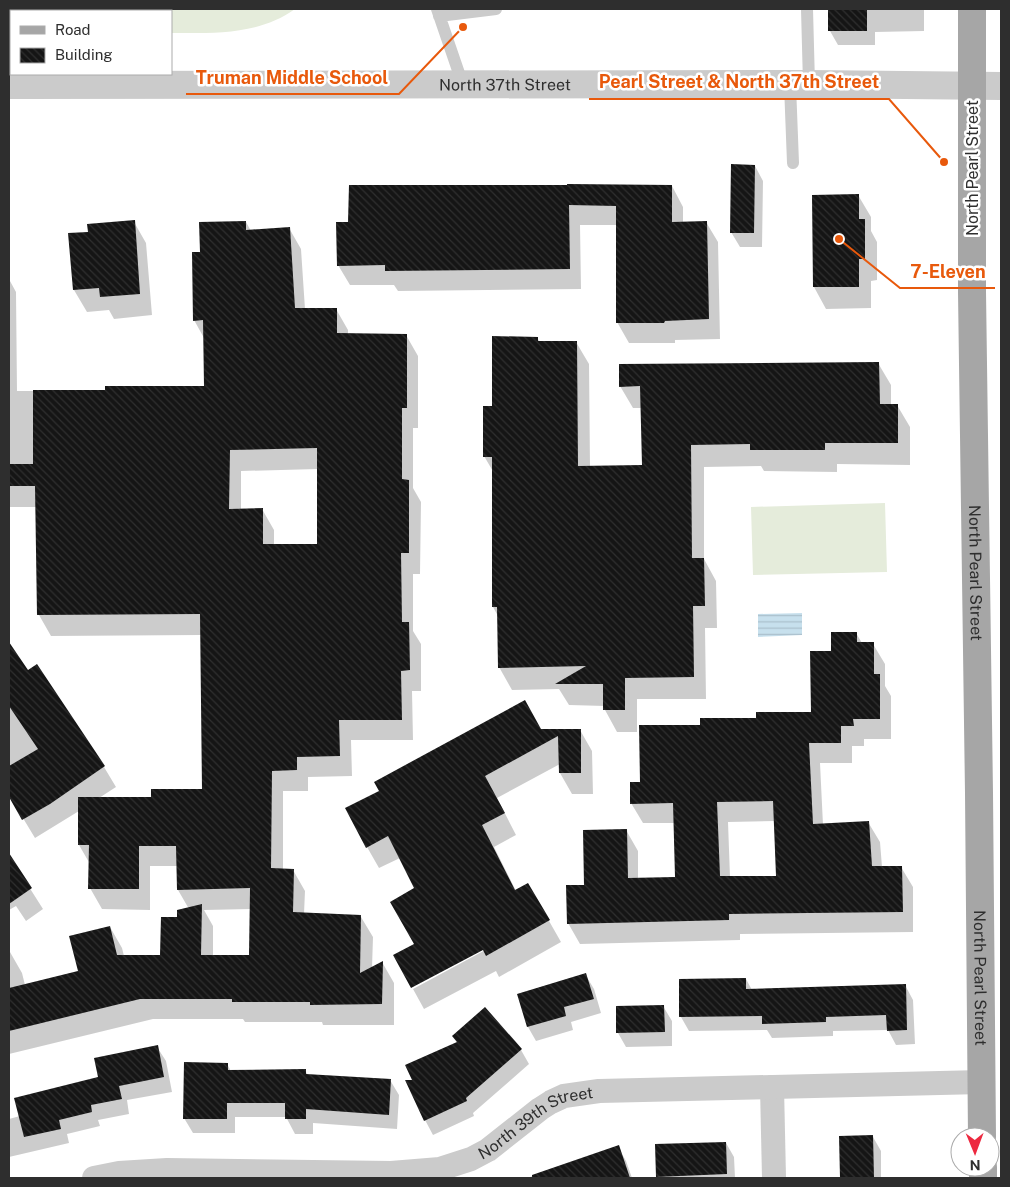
<svg xmlns="http://www.w3.org/2000/svg" width="1010" height="1187" font-family="'Public Sans',sans-serif">
<defs>
<pattern id="water-rules" width="6" height="5" patternUnits="userSpaceOnUse" patternTransform="scale(1.25)"><rect width="6" height="5" fill="#c7e0ed"/><path d="M0 2.5h6" fill="none" stroke="#abc0cc"/></pattern>
<pattern id="building-back-hatch" width="6" height="6" patternUnits="userSpaceOnUse" patternTransform="scale(1.25)"><rect width="6" height="6" fill="#151515"/><path d="M-1 5l2 2M0 0l6 6M5-1l2 2" fill="none" stroke="#2f2f2f"/></pattern>
</defs>
<rect width="100%" height="100%" fill="#fff"/>
<!-- grass -->
<path fill="#e5ecdb" d="M9,9H295C259,35 214,33 171,33V11H11V34H9Z
M885,503L887,572L753,575L751,507Z"/>
<!-- water -->
<path fill="url(#water-rules)" d="M802,613V635L758,637V614Z"/>
<!-- shadow -->
<path fill="#0003" fill-rule="evenodd" d="M829,9H924V31L875,32V45H838L830,31Z
M755,166L763,181L762,247H740L731,232Z
M672,186L683,207V223L706,222L718,242L720,339L675,340V343H629L617,322V225H580L581,289L398,291L394,285H350L338,265V223Z
M858,195L871,217V231L877,242V280L871,281V308L826,309L814,287Z
M134,222L146,243L152,315L114,319L109,310L87,312L74,290L69,235L89,233Z
M246,222L251,231L289,228L301,249L305,309H336L348,330V334L406,335L418,356V428H413V488L421,502L420,574H413V631L421,644V691H412L413,740H351L352,776L308,777V791H283V870H293L305,891L304,914L361,917L373,937L372,968L382,962L394,983V1025H323L322,1022H245L243,1019H153L9,1054V953L10,952L22,973L25,985L79,971L110,927L122,948L124,956H162L178,919L189,909L178,890V866H150V910L102,909L90,888V864L79,845V811L35,838L9,795V662L17,657L27,672L36,666L104,767L116,787L99,798H152L203,790L201,635L51,636L39,615L36,507H9V242L10,281L16,292L17,391H106L205,387L204,338L194,320L201,253ZM318,469V545H274V530L262,509L241,510V471ZM251,909L250,956H213V926L204,910Z
M537,338L540,342H576L589,364L590,467L643,466L642,408H633L620,386L878,363L891,385V405H897L910,427V465L837,464V472L764,471L761,466L704,467V559L716,581L717,628H705L706,699H637V732H617L605,710V706L569,705L559,689L512,690L499,667L498,616L493,607L494,473L484,456L493,407Z
M856,633L862,643L873,644L885,664V686L891,696V739H864V746H852V763H820L823,825L868,822L880,842L882,867H901L913,887V932L740,934V940L580,944L568,923L585,886L626,830L638,851V879L676,878L675,823H643L631,803L641,783L701,726L812,713L833,652ZM775,821L778,877H730L728,822Z
M541,730H580L592,751L593,794H572L560,773V764L497,798L516,835L494,847L516,891L528,884L561,942L499,977L496,971L424,1009L413,989L489,948L416,945L415,889L400,858L379,868L367,847Z
M10,857L43,909L26,921L16,906L9,910Z
M585,974L594,989L601,1013L571,1022L573,1030L536,1041L528,1027L518,994Z
M746,979L752,990L905,985L913,1000L915,1044L896,1045L888,1030L833,1031V1036L772,1038L767,1030L689,1031L681,1017Z
M663,1006L672,1021V1046L626,1047L618,1033Z
M454,1037L521,1050L529,1064L473,1113L474,1116L433,1135L425,1120L414,1082L457,1043Z
M157,1047L166,1061L172,1092L127,1100L129,1114L98,1120L100,1126L67,1134L69,1143L9,1157V1119L20,1116L100,1078Z
M227,1064L231,1071H305L308,1075L390,1080L399,1095L397,1129L313,1123V1134H295L286,1117H235V1133H193L184,1118Z
M840,1137H873L881,1151V1178H841Z
M726,1143L734,1157L735,1178H658L657,1177L656,1145Z
M618,1147L626,1161L632,1178H527Z"/>
<!-- building -->
<path fill="url(#building-back-hatch)" fill-rule="evenodd" d="M828,9H867V31H828Z
M731,164L755,165L754,233H730Z
M567,184L672,185V222L707,221L709,319L665,321L664,323H616V206L569,205L570,269L385,271V265L337,266L336,222H348L349,185H567Z
M859,194V219H865V259H859V287H813L812,195Z
M135,220L140,294L100,297L99,288L73,290L68,233L88,232L87,224Z
M246,221V230L290,227L295,308H337V333L407,334V408H402V479L409,480V553H401L402,622H409L410,670L401,671L402,720H339L340,756L297,757V770L272,771L271,868L294,869L293,912L361,915L360,973L383,961L382,1004L310,1005V1002H232V999H140L9,1031V988L78,971L69,936L110,926L117,955H160L161,917H177V910L202,904L201,955H249L250,888L177,890L176,846H139V889H88L89,845H78V797H151V789H202L200,614L37,615L35,486H9V464H33V390H105V386H204L203,320L193,321L192,252H200L199,222ZM317,448V544H263V508L229,509L230,450Z
M492,336L538,337V341H577L578,466L642,465L640,386L619,387V364L879,362L880,404H898V443H825V450H750V444L691,445L692,558H704L705,606H693L694,677L625,678V710H603V684H555L586,666L498,668L497,607H492V457H483V406H492Z
M831,632H857V642H874V674H880V719H853L854,726H841V743H809L813,824L869,821L872,866H902L903,912L729,914V920L567,924L566,885H584L583,830L627,829L628,878L675,877L673,803L630,804V782H640L639,725H700V718H756V712H811L810,651H831ZM773,801L776,876H720L717,802Z
M9,642L28,670L37,664L105,766L50,804L22,820L9,797V766L38,749L9,706Z
M525,700L541,729H581V773H559L558,736L485,776L505,813L482,825L515,890L528,883L550,920L486,956L483,950L411,988L393,955L414,944L390,902L414,888L388,836L366,848L345,808L379,791L374,782Z
M9,853L32,888L9,904Z
M586,973L594,999L564,1007L566,1016L527,1027L517,994Z
M746,978V989L906,984L907,1030L887,1031L886,1015L826,1017V1022L762,1024V1016L679,1017V979Z
M664,1005L665,1032L616,1033V1006Z
M485,1007L522,1049L466,1098L467,1101L424,1121L405,1080H412L405,1065L457,1042L452,1036Z
M158,1045L164,1077L119,1086L122,1099L91,1105L92,1112L59,1120L61,1129L24,1137L14,1098L98,1077L94,1058Z
M184,1062L228,1063V1070L306,1069V1074L391,1079L389,1115L306,1109V1119H285V1103H227V1119H183Z
M873,1135L874,1178H840L839,1136Z
M726,1142L727,1174L656,1177L655,1144Z
M619,1145L630,1178H532V1175Z"/>
<g fill="none" stroke-linecap="round" stroke-linejoin="round">
<!-- service -->
<path stroke="#cbcbcb" stroke-width="12" d="M437,9L463,85
M807,9L809,84
M439,16L496,9
M790,85L793,163"/>
<!-- minor -->
<g stroke="#cbcbcb" stroke-width="24">
<path d="M772,1087L774,1178"/>
<path id="s1" d="M94,1178L119,1173L167,1170L391,1173L440,1169L471,1159L488,1150L540,1109L551,1102L564,1096L599,1091L982,1082"/>
</g>
<!-- tertiary -->
<path stroke="#cbcbcb" stroke-width="28" id="s2" d="M9,85L809,84L1001,86"/>
<!-- primary -->
<g stroke="#a6a6a6" stroke-width="28">
<path id="s3" d="M972,9V292L979,793L982,1137"/>
<path d="M983,1167V1178"/>
</g>
</g>
<g text-anchor="middle" stroke-width="5" stroke-linejoin="round" paint-order="stroke">
<!-- street labels -->
<g font-size="16" fill="#2e2e2e" stroke="#fff">
<text dy="6" stroke="none"><textPath href="#s2" startOffset="496">North 37th Street</textPath></text>
<text transform="translate(972 168) rotate(-90)" y="6">North Pearl Street</text>
<text dy="6" stroke="none"><textPath href="#s3" startOffset="564">North Pearl Street</textPath></text>
<text dy="6" stroke="none"><textPath href="#s3" startOffset="969">North Pearl Street</textPath></text>
<text dy="6" stroke="none"><textPath href="#s1" startOffset="455">North 39th Street</textPath></text>
</g>
</g>
<!-- callouts -->
<path fill="none" stroke="#e8590c" stroke-width="2" d="M463 27L399 94H186M944 162L889 99H589M839 239L900 288H995"/>
<g fill="#e8590c" stroke="#fff" stroke-width="2">
<circle cx="463" cy="27" r="5"/>
<circle cx="944" cy="162" r="5"/>
<circle cx="839" cy="239" r="5"/>
</g>
<g font-size="18" text-anchor="middle" font-weight="bold" fill="#e8590c" stroke="#fff" stroke-width="5" stroke-linejoin="round" paint-order="stroke">
<text x="292" y="84">Truman Middle School</text>
<text x="739" y="88">Pearl Street &amp; North 37th Street</text>
<text x="948" y="278">7-Eleven</text>
</g>
<!-- border -->
<rect width="1010" height="1187" fill="none" stroke="#2e2e2e" stroke-width="20"/>
<!-- legend -->
<rect x="10" y="10" width="162" height="65" fill="#ffffff" stroke="#ababab"/>
<rect x="20" y="26" width="25" height="8" fill="#a6a6a6" stroke="#ababab"/>
<text x="55" y="35" font-size="15" fill="#2e2e2e">Road</text>
<rect x="20" y="48" width="25" height="15" fill="url(#building-back-hatch)" stroke="#ababab"/>
<text x="55" y="60" font-size="15" fill="#2e2e2e">Building</text>
<!-- north arrow -->
<g transform="translate(975 1152) rotate(179)"><circle r="24" fill="#ffffff" stroke="#ababab"/>
<path d="M0-4L9 19L0 12L-9 19Z" fill="#ed293f"/>
<text y="-8" font-size="14" font-weight="bold" text-anchor="middle" fill="#2e2e2e">N</text>
</g>
</svg>
